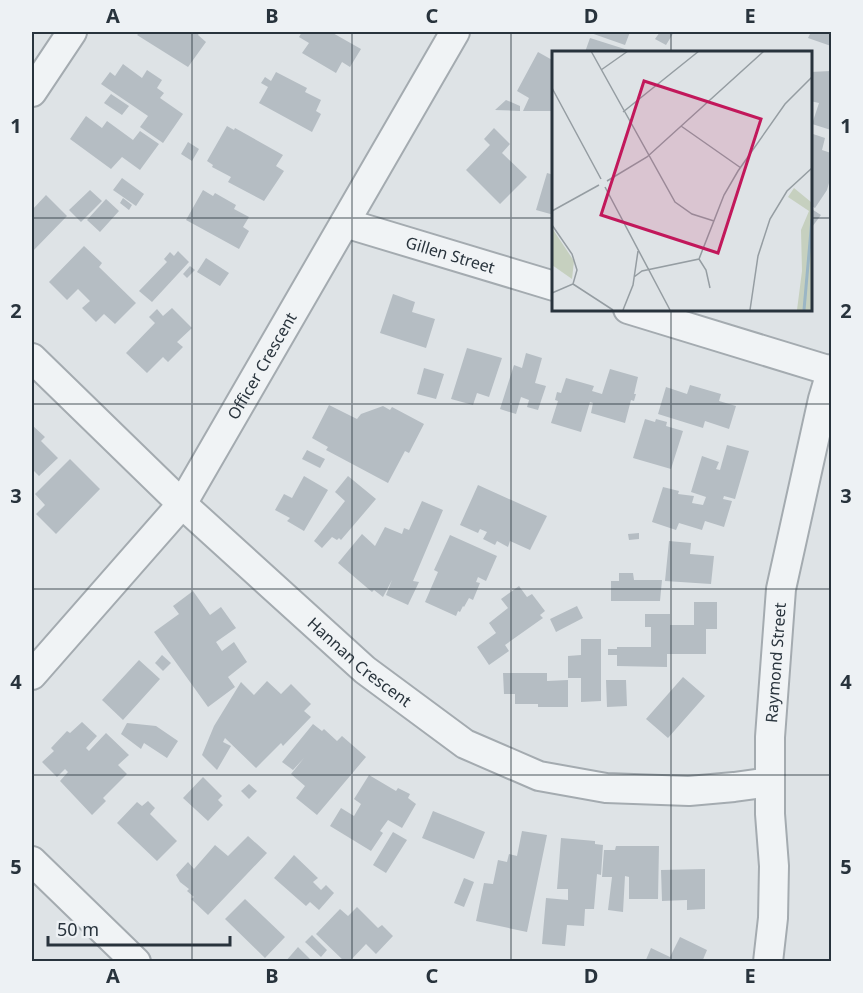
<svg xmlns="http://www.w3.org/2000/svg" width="863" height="993" font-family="'Noto Sans',sans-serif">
<rect width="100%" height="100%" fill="#dee3e6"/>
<!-- building -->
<path fill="#b5bdc3" d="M140,32H200L198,35L206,42L188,67L137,35Z
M302,32H331L361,49L350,67L342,62L336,73L302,53L309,43L299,37Z
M588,32H630L625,45Z
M660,32H674L666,45L655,39Z
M803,32H831V46L808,38L810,34Z
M590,38L631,51V52H585Z
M538,52L554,61V111H523L529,98L517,91Z
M123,64L142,78L147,70L162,80L157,88L164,93L160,98L183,114L163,143L140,127L148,116L101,84L110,72L115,76Z
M831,71V130L812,124L819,103L810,101V72Z
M276,72L307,88L305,92L321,100L316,111L321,114L312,132L259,103L268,87L261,83L265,77L271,81Z
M111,94L129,106L122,115L104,103Z
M506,100L520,106V111L495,110Z
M86,116L102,128L107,121L133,140L140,131L159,144L140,170L122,157L111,169L70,139Z
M227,126L234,130L235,128L283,155L276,166L284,171L264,201L228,182L231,177L212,167L213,165L207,161Z
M494,128L510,144L502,153L527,177L500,204L466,170L490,145L484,139Z
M810,133L825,138L822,150L831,153V176L827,190L815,208L810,205Z
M188,142L199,149L192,161L181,154Z
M547,173L554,175V215L536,210Z
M122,178L144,194L136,206L113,190Z
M90,190L102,201L81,222L69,210Z
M203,190L213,196L215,193L236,205L234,209L249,217L243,227L249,231L239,249L186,220Z
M46,195L67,216L32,252V210Z
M123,198L132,205L129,210L120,203Z
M106,199L119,211L100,232L87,220Z
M810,208L821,215L812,227L810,226Z
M84,246L102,263L99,267L136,303L115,324L104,314L96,322L82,308L90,301L78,289L67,300L49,282Z
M178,251L189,262L152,302L139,291L167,262L164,259L170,252L174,256Z
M206,258L229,273L220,286L197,272Z
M190,266L195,270L187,278L183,274Z
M393,294L415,302L412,312L435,319L426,348L380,333Z
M172,308L192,328L177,342L183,347L168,362L163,357L147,373L126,353L155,323L149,317L157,309L163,316Z
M467,348L502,358L489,397L477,393L473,405L451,399Z
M526,353L542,358L535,383L546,386L538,410L527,407L529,400L521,397L516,414L500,409L514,365L522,368Z
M424,368L444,374L436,399L417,394Z
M610,369L638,377L634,394H636L634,401L631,400L625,423L591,413L593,403L590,402L581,432L551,423L558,401L555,400L557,392L561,393L566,378L594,386L592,391L602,394Z
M690,385L721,394L719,401L736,406L729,429L705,421L703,428L658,414L666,387L687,394Z
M329,405L357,419L361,414L383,406L390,410L392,407L424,424L409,453L405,451L388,483L326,450L328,447L312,438Z
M645,419L655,422L656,419L667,422L666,426L683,431L671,469L633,458Z
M32,425L45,437L41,441L58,458L39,476L34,471L32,473Z
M727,445L749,451L735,499L724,496L723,499L732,501L724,527L705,521L702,530L679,523L676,530L652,522L663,487L679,491L678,494L694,496L692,503L703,505L706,497L691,492L702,456L719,462L716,469L720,470Z
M307,450L325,459L320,468L302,459Z
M70,459L100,489L56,534L36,514L45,505L35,494Z
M304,476L328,490L304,531L287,521L290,518L275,510L284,494L292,498Z
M348,476L376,499L341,540L339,538L337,540L332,537L322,548L314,541L345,501L335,492Z
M478,485L547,516L530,550L510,541L508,547L497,541L495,545L483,539L487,532L480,529L478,533L460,525Z
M422,501L443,510L413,581L419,582L408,605L386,595L392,580L383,597L374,590L372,592L338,563L362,534L375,546L385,527L402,534L404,528L409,530Z
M639,533V539L629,540L628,534Z
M450,535L497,556L486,581L478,577L476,582L480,583L473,600L469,598L464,607L463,606L460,612L458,611L456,616L425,602L438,572L434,570Z
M669,541L691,543L690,554L714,556L711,584L665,581Z
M619,573H633L634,580H662L660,601H611V581H619Z
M519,586L527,597L532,594L545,611L540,615L543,618L505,645L509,651L489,665L477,647L496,633L489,623L508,608L501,599Z
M193,591L210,615L221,607L236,628L216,642L222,651L234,642L247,662L228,677L235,687L208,707L154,632L179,614L173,606Z
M694,602H717V629H706V654H667V667L617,666V655H608V649H617V647H651V627H645V614H670V625H694Z
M577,606L583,618L556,632L550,619Z
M581,639H601V701L581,702V678H568V656L581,655Z
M162,655L171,663L163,671L155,663Z
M139,660L160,679L123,720L102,700Z
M503,673H547V681L568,680V707H538V704H515V694H504Z
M683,677L705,696L668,738L646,719Z
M606,680H626L627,706L607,707Z
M267,681L281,694L291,684L311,704L304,711L311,717L283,746L281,743L256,768L225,738L223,742L231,746L217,770L202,755L214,726L241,682L254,695Z
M82,722L97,736L86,748L89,751L106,733L129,755L118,765L127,774L103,798L106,801L92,815L60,781L68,772L65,769L57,777L42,762L54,751L51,748L67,731L70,733Z
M127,723L156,726L178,741L167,758L144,743L141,749L121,734Z
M313,724L322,731L324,729L337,741L342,736L366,757L317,815L296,798L305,786L291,774L304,758L293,770L282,762Z
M369,775L396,791L398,788L410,794L408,798L416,804L402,828L388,820L380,831L383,833L371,851L330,826L341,808L354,816L361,804L354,799Z
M203,777L222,796L218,800L223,805L208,821L183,798Z
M249,784L257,791L249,799L241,791Z
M148,801L155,808L150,814L177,841L157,861L117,823L137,802L142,806Z
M433,811L485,832L474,859L422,838Z
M522,831L547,835L527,932L476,921L484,883L493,884L498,860L507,862L509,854L517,856Z
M393,832L407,840L386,873L373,865Z
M248,836L267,853L208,915L191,899L194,897L187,891L189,889L180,882L176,875L188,862L194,869L215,845L228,856Z
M561,838L595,841V844L603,845L601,875L597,874L594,909H585L584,926L567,925L565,946L542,944L546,898L568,900V889H557Z
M616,846H659L658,899H629V877L625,876L623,912L608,910L612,877H602L604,850H615Z
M294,855L318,878L313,882L321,890L326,885L334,893L319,910L310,902L306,906L274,878Z
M705,869V909L687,910V900L662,901L661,870Z
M464,878L474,882L464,907L454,903Z
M245,899L285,937L265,958L225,919Z
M357,907L378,928L382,925L393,936L376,954L366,944L349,962H345L316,934L340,909L348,916Z
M312,935L327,950L321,957L305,942Z
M680,937L707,950L702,962H645L651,948L670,957Z
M298,947L313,962H285Z"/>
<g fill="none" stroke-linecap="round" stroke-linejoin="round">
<defs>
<g id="street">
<path d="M32,92L72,32"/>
<path id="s1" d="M345,223L554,286"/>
<path d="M628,309L831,371"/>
<path id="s2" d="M32,358L182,504L365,670L465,744L539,776L606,788L689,791L734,787L770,782"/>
<path id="s3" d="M32,675L182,504L455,32"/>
<path d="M32,861L136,962"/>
<path id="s4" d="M768,962L773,918L774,866L770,814V737L781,589L823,399L832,369"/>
</g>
</defs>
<!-- street casing -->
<use href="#street" stroke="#a4abb0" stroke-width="32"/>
<!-- street -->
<use href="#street" stroke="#f0f3f5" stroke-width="28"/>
</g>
<!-- grid -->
<path fill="none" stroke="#28333c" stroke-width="1.5" stroke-opacity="0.55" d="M192,32V962M352,32V962M511,32V962M671,32V52M32,218H554M810,218H832M671,309V962M32,404H832M32,589H832M32,775H832"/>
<g text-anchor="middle" stroke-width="5" stroke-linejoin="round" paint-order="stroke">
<!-- street labels -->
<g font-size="16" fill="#28333c" stroke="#edf1f4">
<text dy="6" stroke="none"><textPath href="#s1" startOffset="110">Gillen Street</textPath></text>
<text dy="6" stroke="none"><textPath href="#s3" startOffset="387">Officer Crescent</textPath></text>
<text dy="6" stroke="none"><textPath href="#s2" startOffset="447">Hannan Crescent</textPath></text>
<text dy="6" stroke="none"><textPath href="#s4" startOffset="300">Raymond Street</textPath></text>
</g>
</g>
<!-- overview -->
<g transform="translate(552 51)">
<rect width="260" height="260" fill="#dee3e6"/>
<path d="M242,137L259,151V259H245L250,220L249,179L257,160L236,146ZM0,177L22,210L20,228L0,214Z" fill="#c6d0bf"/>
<path fill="none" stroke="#9bb6c5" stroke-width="3" d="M252,259L260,168"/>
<path fill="none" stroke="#959da2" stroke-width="1.5" d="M39,0L123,151L140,163L162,170M49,19L76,0M0,37L49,128M71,61L147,0M129,75L189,117M55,130L95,106L212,0M53,136L118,259M0,160L47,134M0,174L20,203L25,219L21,233L0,242M147,208L154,219L158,237M82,226L90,220L147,208L172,144L186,120L233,53L260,26M21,233L61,259M71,259L81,234L86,200M198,259L206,205L218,168L235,140L260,117"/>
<path fill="#c2185b" fill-opacity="0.15" stroke="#c2185b" stroke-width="3" d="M92,30L209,68L166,202L49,164Z"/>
<rect width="260" height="260" fill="none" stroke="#28333c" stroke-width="3"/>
</g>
<!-- border -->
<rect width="863" height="993" fill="none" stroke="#edf1f4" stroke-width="66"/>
<!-- scale -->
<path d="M48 936v9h182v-9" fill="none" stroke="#28333c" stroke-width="3"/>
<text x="57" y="936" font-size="18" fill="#28333c" stroke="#edf1f4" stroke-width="4.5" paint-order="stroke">50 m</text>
<rect x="33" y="33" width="797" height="927" fill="none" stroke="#28333c" stroke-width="2"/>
<g font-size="20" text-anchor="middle" font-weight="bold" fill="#28333c">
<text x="113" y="23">A</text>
<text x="272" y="23">B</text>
<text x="432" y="23">C</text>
<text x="591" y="23">D</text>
<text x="750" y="23">E</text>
<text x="16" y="133">1</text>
<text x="846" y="133">1</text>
<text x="16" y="318">2</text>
<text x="846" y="318">2</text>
<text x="16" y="503">3</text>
<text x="846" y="503">3</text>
<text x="16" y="689">4</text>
<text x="846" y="689">4</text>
<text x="16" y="874">5</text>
<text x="846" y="874">5</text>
<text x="113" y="983">A</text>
<text x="272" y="983">B</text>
<text x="432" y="983">C</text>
<text x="591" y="983">D</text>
<text x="750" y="983">E</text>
</g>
</svg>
